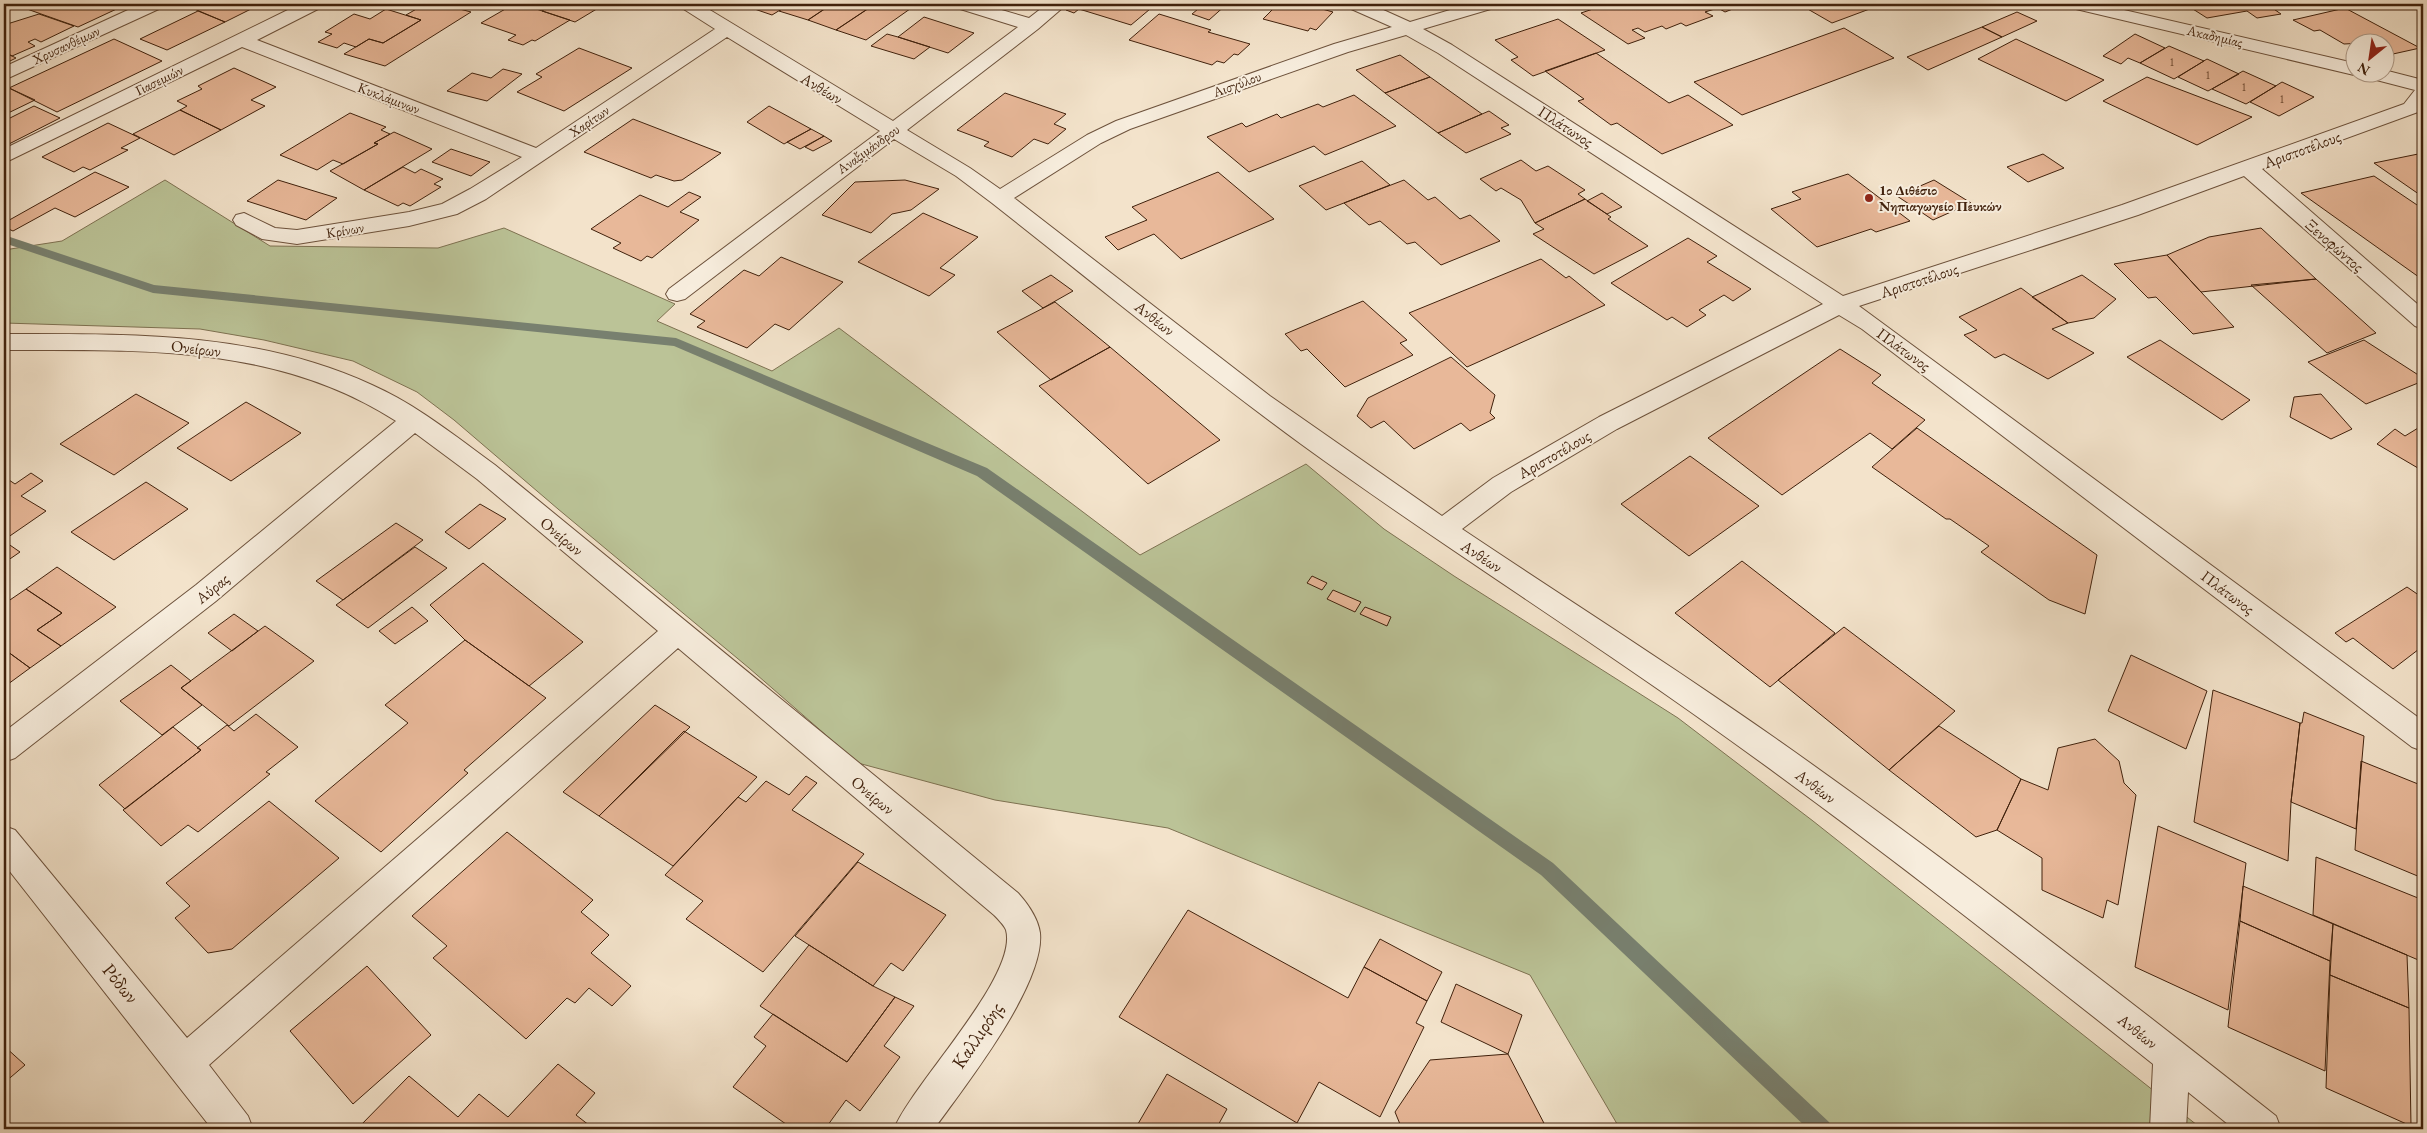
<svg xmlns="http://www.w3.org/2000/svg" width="2427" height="1133" font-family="'EB Garamond',serif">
<rect width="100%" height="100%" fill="#f3e3cb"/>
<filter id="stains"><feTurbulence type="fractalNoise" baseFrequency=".004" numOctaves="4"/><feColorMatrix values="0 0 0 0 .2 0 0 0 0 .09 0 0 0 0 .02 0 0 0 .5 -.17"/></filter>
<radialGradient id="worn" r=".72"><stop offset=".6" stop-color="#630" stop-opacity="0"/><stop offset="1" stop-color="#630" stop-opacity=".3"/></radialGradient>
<!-- green -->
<path fill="#bbc397" stroke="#7e7252" d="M165,180L270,246L438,248L504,228L675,304L657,321L772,371L839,328L1140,555L1306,464L1384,529L1454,576L1678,718L1813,821L2202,1129H1620L1530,975L1168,828L995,800L858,763L749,668L558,509L454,420L417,392L353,361L264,340L200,329L4,323V250L62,241Z"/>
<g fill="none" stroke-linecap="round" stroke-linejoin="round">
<!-- stream -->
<path fill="#78806f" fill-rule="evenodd" d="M4,235L154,285L676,338L987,468L1553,863L1829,1122L1832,1129H1808L1541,875L977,476L674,346L153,293L4,243Z"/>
</g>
<!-- building -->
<path fill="#e8b899" stroke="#40210c" d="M40,4H117L123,6L78,27L27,9Z
M202,4H257L254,5L257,6L225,22L192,8Z
M425,4H441L471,12L385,66L344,54L369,39L383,43L421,20L406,15Z
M514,4H521L570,20L535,41L532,40L523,45L508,40L516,35L481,23Z
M541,4H605L575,22L542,11L547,8L539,5Z
M740,4H790L772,15Z
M790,4H832L808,20L779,11Z
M832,4H875L836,30L808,20Z
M875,4H917L866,40L836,30Z
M1074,4H1156L1131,25L1079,9L1074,13L1066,10Z
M1157,4H1227L1209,20L1192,14L1198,9L1181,4L1176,9Z
M1278,4H1304L1333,12L1316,30L1310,28L1308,31L1263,19Z
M1608,4H1740L1743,5L1725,12L1718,8L1705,12L1713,16L1686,26L1681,23L1666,29L1662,26L1645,32L1638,28L1632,30L1645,38L1628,44L1581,13Z
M1799,4H1883L1832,23Z
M2185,4H2277L2268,5L2281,14L2257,18L2247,11L2207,18Z
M2342,4H2374L2348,8Z
M2345,8L2420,48L2384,56V42L2344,44L2320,30L2314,31L2293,20Z
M386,9L421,20L383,43L369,39L356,47L344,43L337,48L318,42L332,34L325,32L354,14L370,19Z
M198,11L225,22L167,50L140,39Z
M2017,12L2037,21L2002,37L1982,27Z
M39,14L74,26L41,42L35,39L28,42L35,46L12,56L4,52V25Z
M1159,14L1211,30L1208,32L1250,44L1238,55L1234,54L1224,63L1217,61L1212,65L1129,40Z
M924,17L974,33L948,53L898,37Z
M1558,19L1605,50L1533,76L1511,60L1518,57L1495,40Z
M1982,27L2002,37L1928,70L1907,57Z
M1844,28L1894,58L1742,115L1694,82Z
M887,34L898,37L930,47L914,59L871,46Z
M2135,34L2165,48L2140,63L2128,58L2121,64L2103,56Z
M114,39L162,61L57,112L9,88Z
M2016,39L2104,80L2066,101L1978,59Z
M2169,46L2204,61L2174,79L2140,63Z
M579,48L632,68L564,111L517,92L542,77L536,74Z
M4,52L16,58L4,64Z
M1596,53L1669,103L1688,95L1733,125L1662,154L1617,123L1611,125L1578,101L1584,99L1545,71Z
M1400,55L1430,77L1385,93L1356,70Z
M2207,59L2239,74L2208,91L2178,77Z
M234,68L276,87L251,100L265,106L221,130L180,110L187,106L177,101L202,89L198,86Z
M503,69L522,74L487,101L447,91L472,73L491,78Z
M2243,71L2276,86L2246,104L2212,89Z
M1430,77L1482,114L1438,133L1385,93Z
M2147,77L2252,117L2197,145L2103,101Z
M2282,82L2314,97L2279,116L2250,102Z
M9,88L35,100L4,115V90Z
M1005,93L1066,114L1054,124L1066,129L1048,144L1034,139L1012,157L984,146L989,142L957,130Z
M1354,95L1396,126L1325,155L1314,146L1249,172L1207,137L1242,123L1246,127L1277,114L1281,118L1318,104L1323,107Z
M34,106L60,118L7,145L4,143V121Z
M769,106L811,129L784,144L747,122Z
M180,110L221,130L174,155L133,134Z
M1489,111L1509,125L1501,128L1511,134L1466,153L1438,133Z
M350,113L386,127L381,130L390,134L374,143L378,144L343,164L333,160L317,170L280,155Z
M633,119L721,153L682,180L674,181L656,175L651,178L584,152Z
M108,123L140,138L121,148L128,150L90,170L83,167L74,172L42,157Z
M811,129L824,136L800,149L787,142Z
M394,132L432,149L364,190L330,171L378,144L374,143Z
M824,136L832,141L813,151L805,147Z
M451,149L490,162L471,176L432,162Z
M2423,153V197L2374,163Z
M2043,154L2064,168L2028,182L2007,167Z
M1521,160L1536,171L1548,166L1585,190L1578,194L1585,199L1535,223L1521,200L1501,188L1496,191L1480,179Z
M1362,161L1390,185L1326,210L1299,186Z
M403,167L415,173L421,169L443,179L434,184L441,187L410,206L403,203L398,206L364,190Z
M95,172L129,187L75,217L55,208L13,231L4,227V223Z
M1218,172L1274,219L1181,259L1154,234L1118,250L1105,237L1147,220L1132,207Z
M1848,174L1910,221L1876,232L1871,229L1817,247L1771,209L1801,199L1792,192Z
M2374,176L2423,209V280L2301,193Z
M278,180L337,198L306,220L247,201Z
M905,180L939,189L911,210L892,214L871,233L822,215L855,182Z
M1404,180L1428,200L1435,197L1460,219L1470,215L1500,241L1441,265L1415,242L1407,244L1380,221L1369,225L1344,203Z
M1934,180L1971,203L1933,220L1897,196Z
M689,192L701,197L680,212L699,220L652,258L647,256L641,261L613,248L621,243L591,229L640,195L668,207Z
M1602,193L1622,207L1607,214L1587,201Z
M1585,199L1611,217L1608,219L1648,246L1594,274L1533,234L1544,229L1535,223Z
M923,213L978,237L940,268L955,275L929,296L858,262Z
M2261,228L2316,279L2201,292L2167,255L2209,237Z
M1688,238L1717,256L1707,262L1751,289L1733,301L1724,295L1699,310L1706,315L1687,327L1672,317L1667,320L1611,283Z
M2167,255L2201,292L2234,327L2193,334L2156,297L2148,298L2114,264Z
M781,257L843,282L789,330L775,324L747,348L697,327L705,321L690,314L744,270L759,276Z
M1541,259L1566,278L1569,276L1605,305L1467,367L1409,313Z
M1051,275L1073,291L1043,308L1022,291Z
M2082,275L2116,299L2094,318L2068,323L2032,297Z
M2316,279L2376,333L2327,353L2251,285Z
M2021,288L2068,323L2052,329L2094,353L2048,379L2004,354L1995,358L1964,335L1977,330L1959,317Z
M1363,301L1407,340L1400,343L1413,355L1345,387L1307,349L1301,351L1285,334Z
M1055,302L1110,347L1051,380L997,332Z
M2160,340L2250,400L2222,420L2127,357Z
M2364,340L2423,378V381L2366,404L2308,362Z
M1110,347L1220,440L1148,484L1039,386Z
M1840,349L1881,375L1872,383L1925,420L1892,449L1870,433L1782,495L1708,438Z
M1451,357L1495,395L1490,413L1495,418L1470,431L1461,423L1414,449L1384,421L1371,428L1357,416L1368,398Z
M136,394L189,423L114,475L60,444Z
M2321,394L2352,429L2331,439L2290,417L2294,397Z
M246,402L301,433L231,481L177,448Z
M2423,425V471L2377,444L2395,429L2405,436Z
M1917,428L2097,555L2085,614L2049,600L1981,552L1989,546L1950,519H1946L1872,467Z
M1690,456L1759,506L1689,556L1621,504Z
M31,473L43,481L21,496L46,511L4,540V484L9,480L15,484Z
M146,482L188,509L114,560L71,532Z
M480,504L506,519L469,549L445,532Z
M396,523L423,540L343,600L316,581Z
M4,541L20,552L4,563Z
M415,547L447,568L368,628L336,605Z
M1742,561L1835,633L1770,687L1675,613Z
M483,563L583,642L529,686L465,640L430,605Z
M57,567L116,607L61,646L37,630L62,613L26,589Z
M1312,576L1327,583L1322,590L1307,583Z
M2407,587L2423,598V646L2393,669L2353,638L2346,642L2335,633Z
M26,589L62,613L37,630L61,646L30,668L4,649V604Z
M1333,590L1361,602L1355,612L1327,599Z
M412,607L428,621L395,644L379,631Z
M1365,607L1391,617L1387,626L1360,614Z
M234,614L258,631L232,651L208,633Z
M265,626L314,661L229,726L181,688Z
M1844,627L1955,711L1889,770L1778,680Z
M465,640L546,698L464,770L468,773L381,852L315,801L408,723L385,705Z
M4,649L30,668L4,687Z
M2131,655L2207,691L2186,749L2108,711Z
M171,665L191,681L181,688L202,705L162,735L120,701Z
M2213,690L2300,723L2291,802L2288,861L2194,822Z
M655,705L690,727L599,816L563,792Z
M2304,712L2364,736L2356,829L2291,802L2300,723H2302Z
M256,714L298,747L266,772L270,774L198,832L188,825L161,846L123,810L201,750L197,748L227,725L234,731Z
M1939,726L2021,779L1997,830L1976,837L1889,770Z
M173,727L201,750L125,809L99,785Z
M684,731L757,777L673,866L599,816Z
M2095,739L2119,761L2124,783L2136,795L2118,905L2107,900L2103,918L2042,890V858L1997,830L2021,779L2048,790L2058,748Z
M2361,761L2423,786L2420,877L2355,850Z
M806,776L817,783L792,810L864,854L763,972L686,919L703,901L665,875L738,797L746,802L766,781L789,795Z
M269,801L339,858L232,949L208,953L175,918L190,906L166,883Z
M2158,826L2246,863L2228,1010L2135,967Z
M507,832L593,900L581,912L609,935L591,953L631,986L612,1006L589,988L575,1003L567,998L526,1039L433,958L447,946L412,916Z
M2316,857L2423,900V962L2313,915Z
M858,862L946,915L903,971L891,963L873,986L795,936Z
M2243,886L2333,924L2330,961L2240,921Z
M1188,910L1348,998L1364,967L1427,1001L1416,1023L1424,1027L1380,1117L1319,1082L1297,1123L1119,1017Z
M2240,921L2330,961L2325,1071L2228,1027Z
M2333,924L2407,955L2409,1008L2330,975Z
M1380,939L1442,972L1427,1001L1364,967Z
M809,945L873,986L895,997L847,1062L760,1006Z
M367,966L431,1035L353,1104L290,1031Z
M2330,975L2409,1008L2411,1126L2326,1088Z
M1456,984L1522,1015L1508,1054L1441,1022Z
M895,997L914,1006L884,1046L900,1057L860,1111L846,1100L825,1129H793L733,1087L766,1046L754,1037L773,1014L847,1062Z
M4,1046L25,1065L4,1083Z
M1508,1054L1547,1129H1402L1395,1112L1430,1060Z
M558,1064L595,1093L576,1115L594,1129H362L359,1127L409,1076L458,1117L479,1094L508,1117Z
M1167,1074L1227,1109L1216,1129H1135Z"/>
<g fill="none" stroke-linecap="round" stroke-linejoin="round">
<defs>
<path id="minor" d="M141,4H164L161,8L4,80V67Z
M300,4H323L320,8L257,40L536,148L715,29L682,8L679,4H700L893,121L1018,27L957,8L954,4H981L1029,18L1047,4H1067L1038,29L907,130L970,168L1000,189L1087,135L1116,121L1334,44L1392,27L1349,8L1346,4H1370L1410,22L1470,4H1497L1494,8L1423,29L1452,45L1843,296L2122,205L2404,104L2415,90L2361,76L2359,73L2354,75L2076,9L2070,8L2067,4H2098L2354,63V72H2384V70L2423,80V106L2418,112L2262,169L2423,309V329L2415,326L2244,176L2138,215L1859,306L2423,721V751L2412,747L1862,329L1839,315L1617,429L1511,492L1462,529C1565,598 1671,665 1772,736C1944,857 2111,986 2276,1116L2281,1129H2234L2188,1092L2186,1129H2150L2153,1064C2005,946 1856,829 1702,720C1570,626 1433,540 1301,444C1196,367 1095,284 992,203L956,176L894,139L685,299L677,301L669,299L666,294L669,289L880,131L727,37L486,199L457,214L409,226L297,244L262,239L236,225L233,220L236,215L244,213L275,228L297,230L409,212L442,204L470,189L522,157L242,47L4,163V149ZM1406,35L1438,53L1823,304L1599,417L1493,478L1442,516L1270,396L1014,198L1101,143L1130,129L1348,52Z
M4,334C129,334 256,331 372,385C417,405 455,436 495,465L1018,893C1027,903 1038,918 1040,933C1045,985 965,1086 934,1129H894C912,1084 1019,976 1006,930C1004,925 998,919 994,915L678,648L209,1065L248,1116L253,1129H212L4,864V826L15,830L187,1038L658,631L477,479L415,433L216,601L15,758L4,762V732L196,585L396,421C277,344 140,350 4,350Z"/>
</defs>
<!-- minor casing -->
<use href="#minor" stroke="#6d523c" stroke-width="2"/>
<!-- minor -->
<use href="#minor" fill="#f7eddd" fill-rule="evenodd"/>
</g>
<!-- markers -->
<circle fill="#8f2418" stroke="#f7eddd" stroke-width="2" cx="1869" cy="198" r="5"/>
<g text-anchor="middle" stroke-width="4" stroke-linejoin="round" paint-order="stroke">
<!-- far-number labels -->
<g font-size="11" fill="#6a472f">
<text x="2172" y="66">1</text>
<text x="2208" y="79">1</text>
<text x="2244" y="91">1</text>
<text x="2282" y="103">1</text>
</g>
<!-- far-street labels -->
<g font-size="14" fill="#40210c" stroke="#f7eddd">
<text transform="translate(2215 36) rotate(13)" y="5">Ακαδημίας</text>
<text transform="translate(66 45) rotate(-25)" y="5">Χρυσανθέμων</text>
<text transform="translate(159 80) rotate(-26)" y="5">Γιασεμιών</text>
<text transform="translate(1237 84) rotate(-20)" y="5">Αισχύλου</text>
<text transform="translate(389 98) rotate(21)" y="5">Κυκλάμινων</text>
<text transform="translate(589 121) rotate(-34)" y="5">Χαρίτων</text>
<text transform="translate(868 149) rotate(-36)" y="5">Αναξιμάνδρου</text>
<text transform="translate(345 230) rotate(-9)" y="5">Κρίνων</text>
</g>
<!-- far-poi labels -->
<g font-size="14" font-weight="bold" fill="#40210c" stroke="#f7eddd" text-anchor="start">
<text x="1879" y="195">1ο Διθέσιο<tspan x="1879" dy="16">Νηπιαγωγείο Πευκών</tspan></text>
</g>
<!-- street labels -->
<g font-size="16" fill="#40210c" stroke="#f7eddd">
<text transform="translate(822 88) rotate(31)" y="6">Ανθέων</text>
<text transform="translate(1566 126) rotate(33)" y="6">Πλάτωνος</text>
<text transform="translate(2302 149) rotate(-20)" y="6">Αριστοτέλους</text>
<text transform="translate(2335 245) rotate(41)" y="6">Ξενοφώντος</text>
<text transform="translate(1919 280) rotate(-18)" y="6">Αριστοτέλους</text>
<text transform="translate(1155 318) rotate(38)" y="6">Ανθέων</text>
<text transform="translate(196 348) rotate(7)" y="6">Ονείρων</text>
<text transform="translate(1904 349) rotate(36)" y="6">Πλάτωνος</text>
<text transform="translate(1554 454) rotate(-30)" y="6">Αριστοτέλους</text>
<text transform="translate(562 536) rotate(40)" y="6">Ονείρων</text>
<text transform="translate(1482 556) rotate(33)" y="6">Ανθέων</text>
<text transform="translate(212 588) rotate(-39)" y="6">Αύρας</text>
<text transform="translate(2228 592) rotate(37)" y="6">Πλάτωνος</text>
<text transform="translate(1816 786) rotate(37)" y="6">Ανθέων</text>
<text transform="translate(873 795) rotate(40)" y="6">Ονείρων</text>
<text transform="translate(2138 1031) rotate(38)" y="6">Ανθέων</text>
</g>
<!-- near-street labels -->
<g font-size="19" fill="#40210c" stroke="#f7eddd">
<text transform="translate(121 983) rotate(51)" y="7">Ρόδων</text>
<text transform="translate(977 1035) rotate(-56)" y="7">Καλλιρόης</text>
</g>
</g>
<!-- margin -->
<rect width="2427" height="1133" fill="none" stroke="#f3e3cb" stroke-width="20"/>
<rect x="5" y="5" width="2417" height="1123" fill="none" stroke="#40210c" stroke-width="2.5"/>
<rect x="10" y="10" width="2407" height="1113" fill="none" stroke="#40210c"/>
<!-- north arrow -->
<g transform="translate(2370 58) rotate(210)"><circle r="24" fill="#f7eddd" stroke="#ae9b89"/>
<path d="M0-4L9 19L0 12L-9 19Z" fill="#8f2418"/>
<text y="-8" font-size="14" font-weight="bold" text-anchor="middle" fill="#40210c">N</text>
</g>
<rect width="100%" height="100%" filter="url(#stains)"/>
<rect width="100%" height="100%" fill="url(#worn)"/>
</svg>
